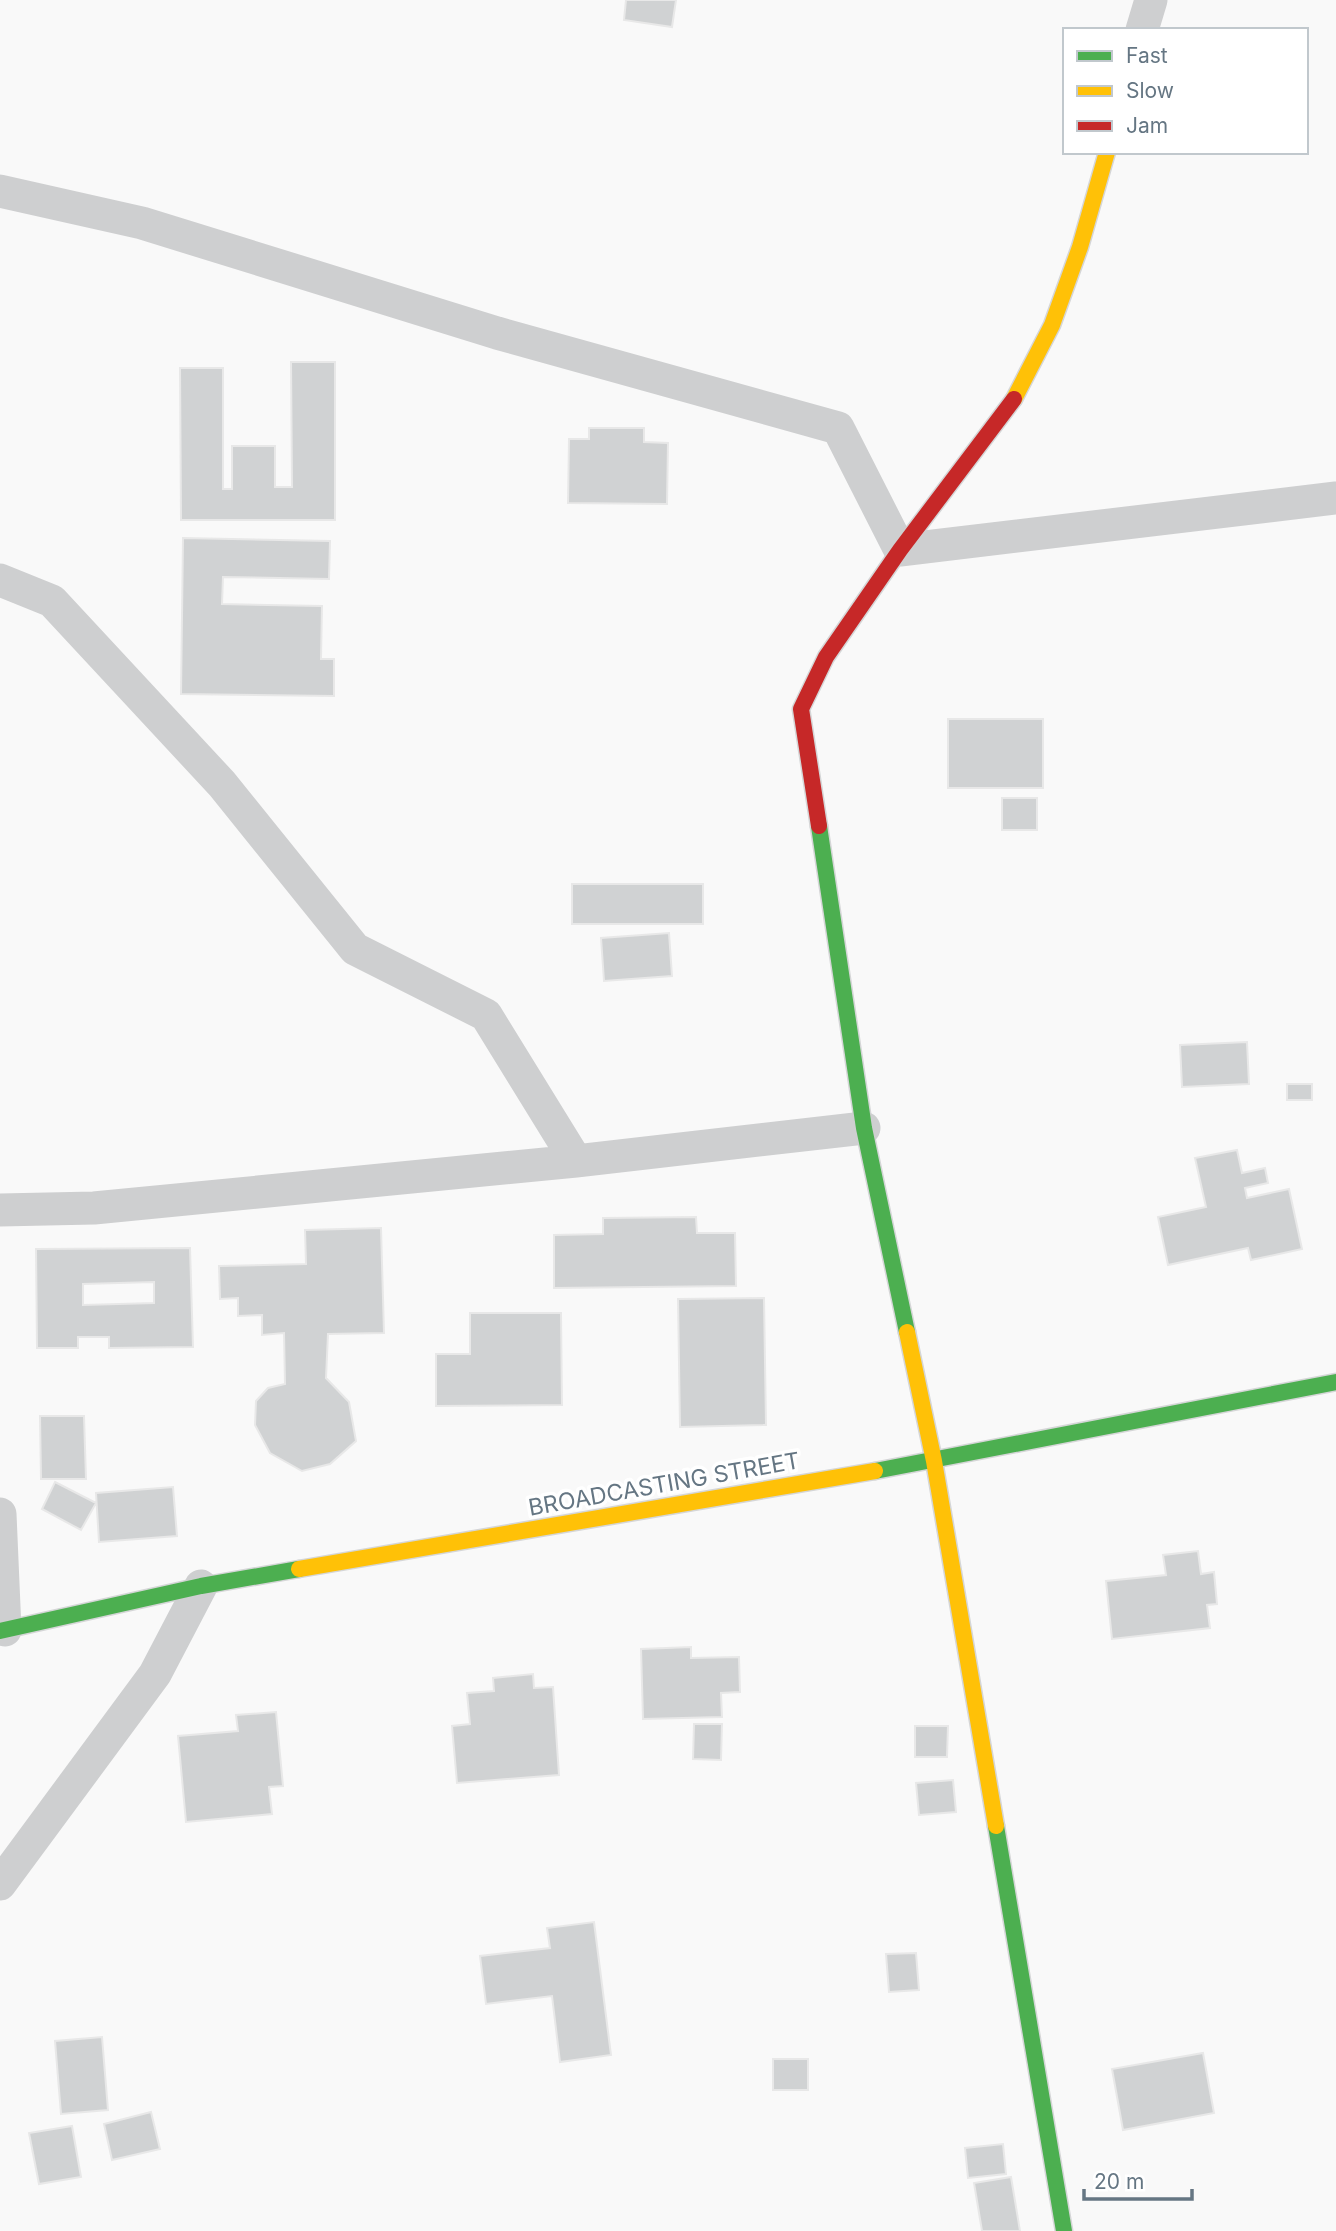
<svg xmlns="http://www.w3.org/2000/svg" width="1336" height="2231" font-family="Inter,sans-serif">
<rect width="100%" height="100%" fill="#f9f9f9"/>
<!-- building -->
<path fill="#d0d2d3" stroke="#e8e8e8" stroke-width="2" fill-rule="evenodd" d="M626,0H676L672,27L624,20Z
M291,362H335V520H181L180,368H223V489H232V446H275V487H292Z
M589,428H644V442L668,443L667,504L568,503L569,439H589Z
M183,538L330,541L329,579L223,577L222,604L322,606L321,659H334V696L181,694Z
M948,719H1043V788H948Z
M1002,798H1037V830H1002Z
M572,884H703V924H572Z
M669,933L672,976L604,981L601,938Z
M1247,1042L1249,1084L1182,1087L1180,1045Z
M1287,1084H1312V1100H1287Z
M1237,1150L1242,1173L1265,1168L1268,1183L1245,1188L1247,1198L1289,1189L1302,1249L1251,1260L1248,1248L1168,1265L1158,1217L1206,1207L1195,1158Z
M696,1217L697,1233H735L736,1286L554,1288V1235L603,1234V1218Z
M381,1228L384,1333L328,1334L326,1378L349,1402L356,1441L330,1464L302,1471L270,1453L255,1425L256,1401L268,1388L285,1384L284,1333L262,1335V1315L238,1316V1298L220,1299L219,1266L306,1264L305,1230Z
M190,1248L193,1347L109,1348V1337H78V1348H37L36,1249ZM154,1282V1303L83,1305V1284Z
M764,1298L766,1425L680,1427L678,1299Z
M470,1313H561L562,1405L436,1406V1354H470Z
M40,1416H84L86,1479H41Z
M55,1482L96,1503L81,1530L42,1509Z
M173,1487L177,1536L99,1542L96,1493Z
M1198,1551L1201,1574L1214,1572L1217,1604L1207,1605L1210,1628L1112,1639L1106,1581L1166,1575L1163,1555Z
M691,1647V1658L739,1657L740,1692L721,1693L722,1717L643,1719L641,1649Z
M533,1674L534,1688L553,1687L559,1775L457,1783L452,1726L470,1724L467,1693L494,1691L493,1678Z
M276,1712L283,1786L269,1787L272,1814L186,1822L178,1736L238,1731L236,1715Z
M694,1724H722L721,1760L693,1759Z
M915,1726H948L947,1757H915Z
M953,1780L956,1812L919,1815L916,1783Z
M594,1922L611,2055L560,2062L552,1996L486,2004L480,1956L550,1948L547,1928Z
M916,1953L919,1990L889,1992L886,1954Z
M102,2037L108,2110L61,2114L55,2041Z
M1203,2053L1214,2113L1123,2130L1112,2069Z
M773,2059H808V2090H773Z
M151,2112L160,2149L112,2160L104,2124Z
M72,2126L81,2177L39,2184L29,2133Z
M1003,2144L1006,2174L968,2178L965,2148Z
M1011,2177L1020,2231H982L974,2183Z"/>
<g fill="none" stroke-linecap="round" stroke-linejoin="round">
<defs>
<path id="fast" d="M819,826L864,1128L907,1332
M875,1471L1336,1382
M0,1631L201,1586L299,1569
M996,1826L1064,2231"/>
<path id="slow" d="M1014,399L1052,325L1080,247L1107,152
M907,1332L934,1461L996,1826
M299,1569L875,1471"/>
<path id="jam" d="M819,826L801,709L826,657L900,550L1014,399"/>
</defs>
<!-- fast casing -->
<use href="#fast" stroke="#d5d6d7" stroke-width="19"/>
<!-- slow casing -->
<use href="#slow" stroke="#d5d6d7" stroke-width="19"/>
<!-- jam casing -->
<use href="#jam" stroke="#d5d6d7" stroke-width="19"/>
<!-- street -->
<path stroke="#cecfd0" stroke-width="33" d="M1142,30L1151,0
M0,191L142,223L497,333L838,428L900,550L1336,498
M0,580L52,601L222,784L355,949L486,1015L576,1161
M0,1210L94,1208L576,1161L864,1128
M0,1514L5,1630
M0,1884L155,1674L201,1586"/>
<!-- fast -->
<use href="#fast" stroke="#4caf50" stroke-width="16"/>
<!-- slow -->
<use href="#slow" stroke="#ffc107" stroke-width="16"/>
<!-- jam -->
<use href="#jam" stroke="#c62828" stroke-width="16"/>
</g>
<g text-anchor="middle" stroke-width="7" stroke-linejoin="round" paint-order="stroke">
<!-- street labels -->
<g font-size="23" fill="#657683" stroke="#fff">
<text transform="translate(664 1484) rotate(-10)" y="8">BROADCASTING STREET</text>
</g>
</g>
<!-- legend -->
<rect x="1063" y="28" width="245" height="126" fill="#ffffff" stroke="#c1c8cd" stroke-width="2"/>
<rect x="1077" y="51" width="35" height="10" fill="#4caf50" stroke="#c1c8cd" stroke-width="2"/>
<text x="1126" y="63" font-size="21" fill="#657683">Fast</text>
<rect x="1077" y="86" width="35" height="10" fill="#ffc107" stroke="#c1c8cd" stroke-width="2"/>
<text x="1126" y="98" font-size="21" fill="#657683">Slow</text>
<rect x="1077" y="121" width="35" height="10" fill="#c62828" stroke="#c1c8cd" stroke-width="2"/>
<text x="1126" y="133" font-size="21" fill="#657683">Jam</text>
<!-- scale -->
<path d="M1084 2189v10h108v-10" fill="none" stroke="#657683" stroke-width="3.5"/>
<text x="1094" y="2189" font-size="21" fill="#657683" stroke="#ffffff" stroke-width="5" paint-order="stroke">20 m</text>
</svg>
